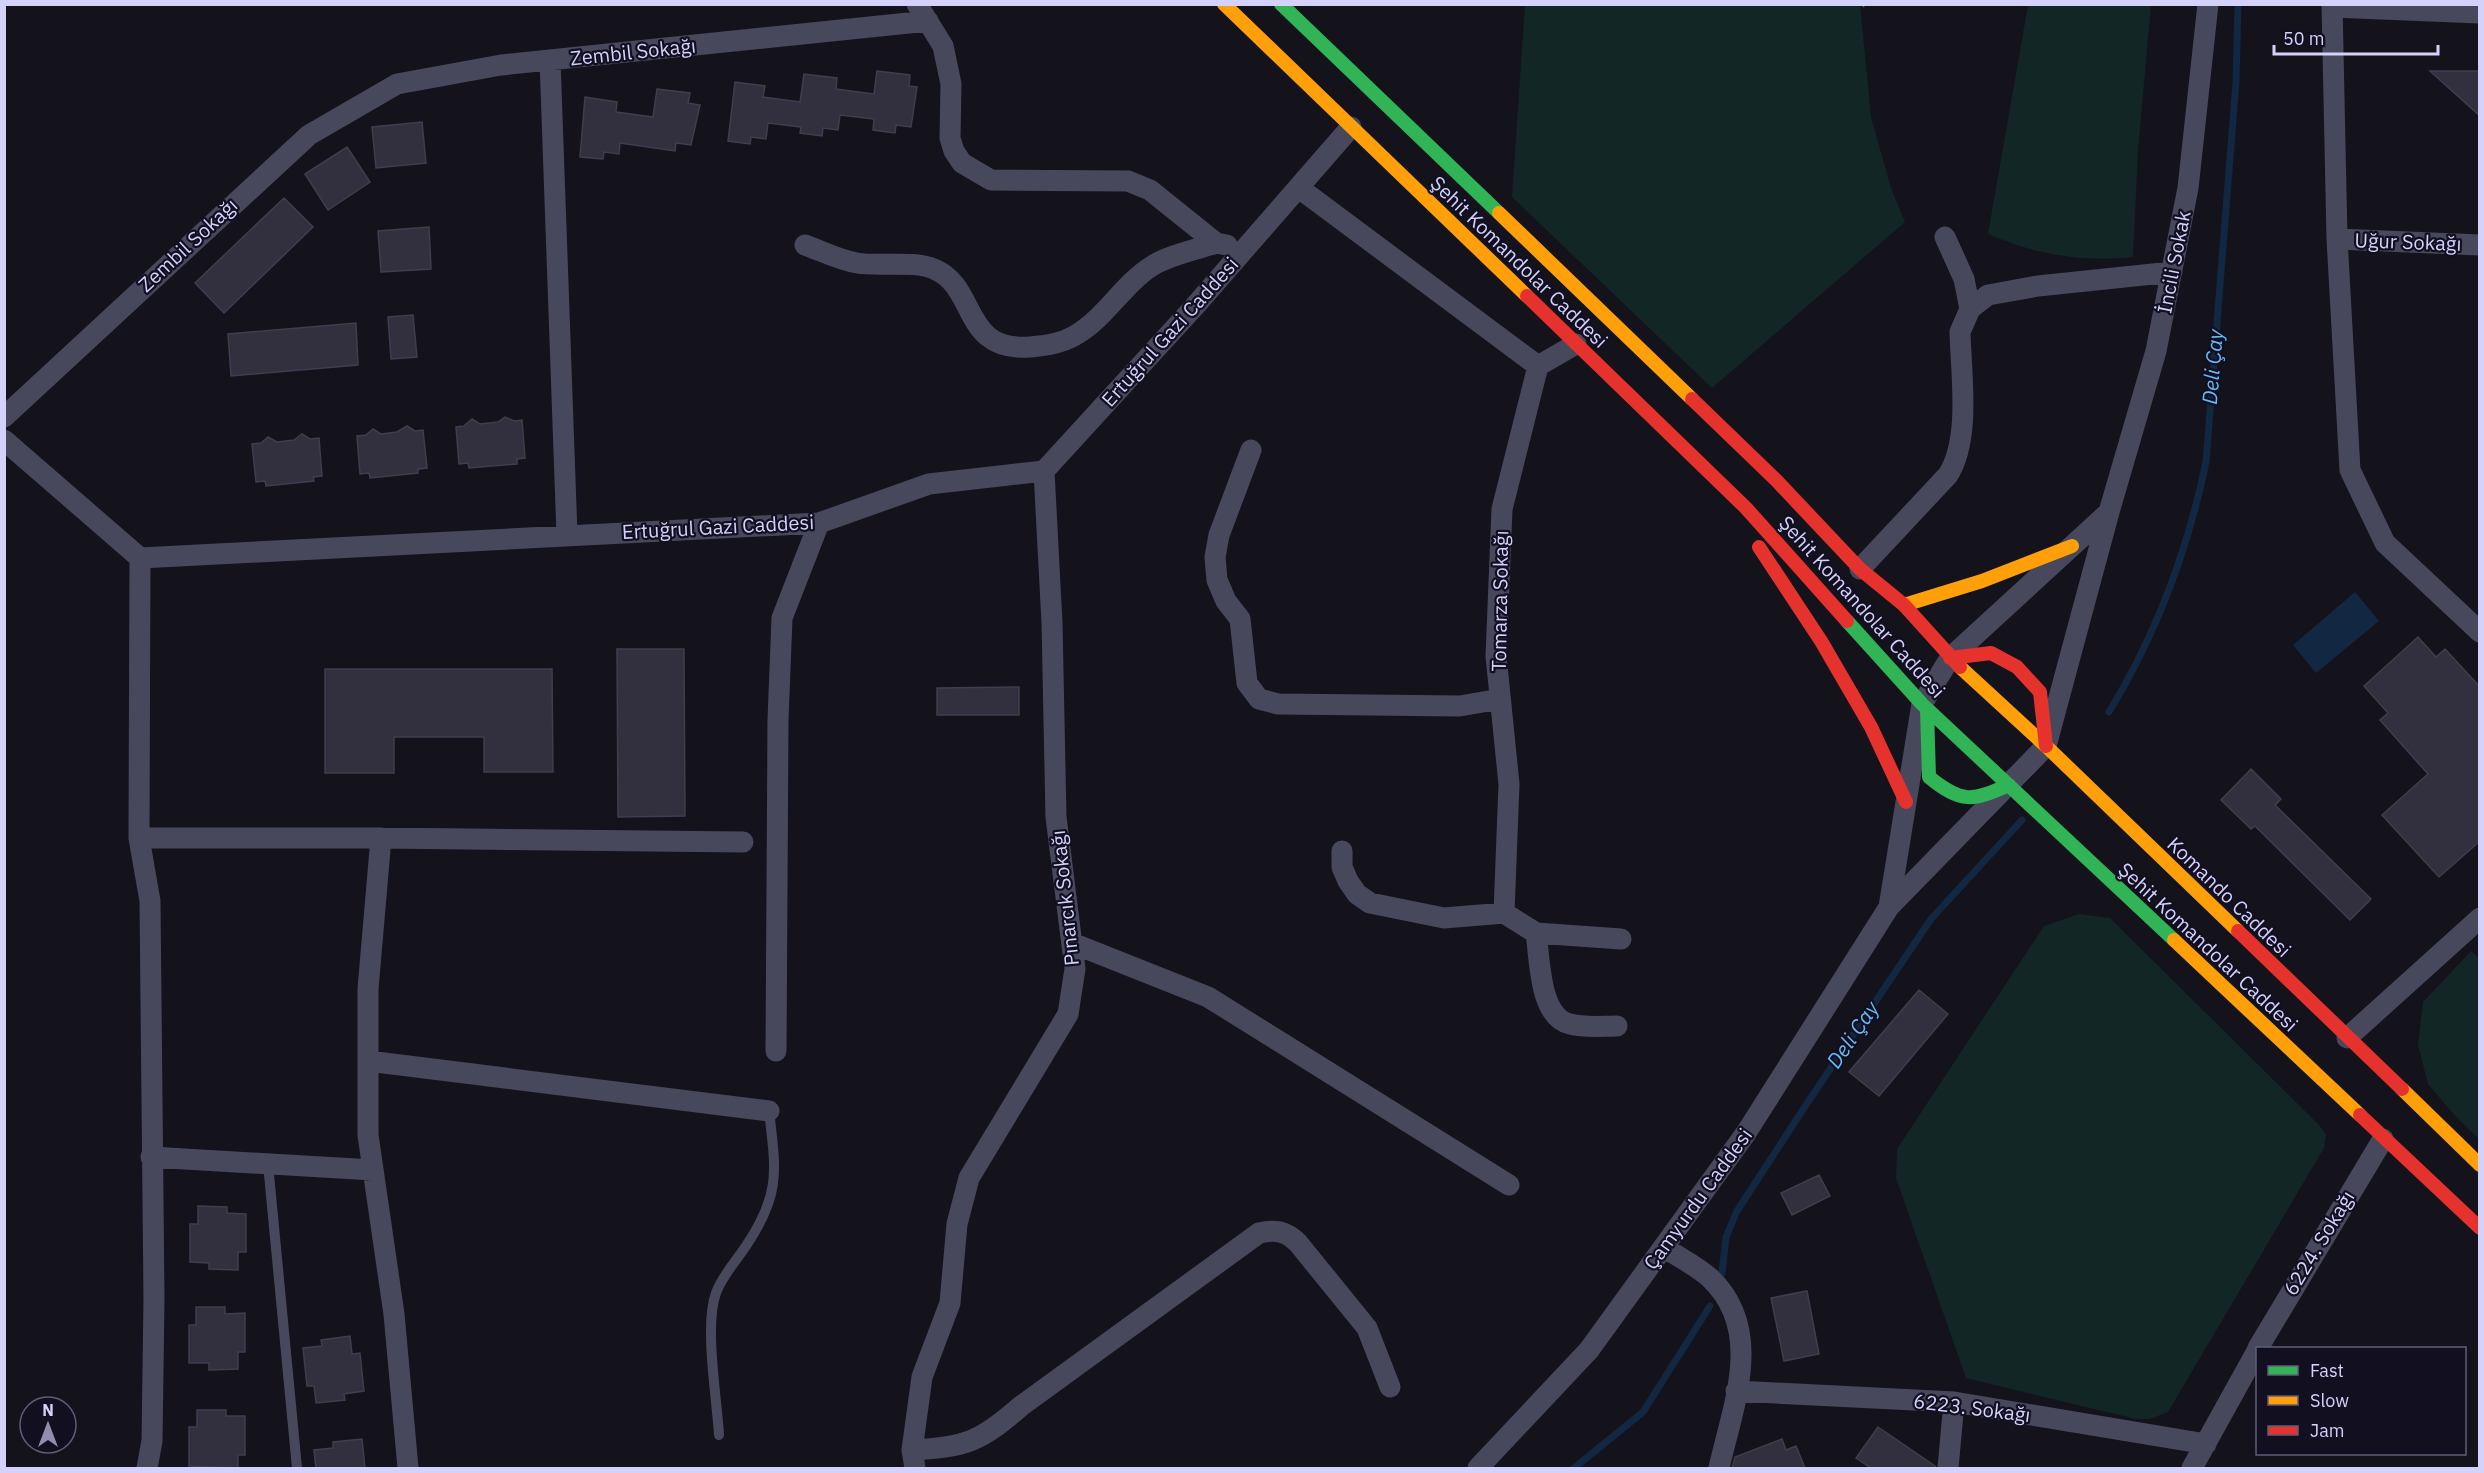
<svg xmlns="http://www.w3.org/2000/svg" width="2484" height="1473" font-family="'IBM Plex Sans',sans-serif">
<rect width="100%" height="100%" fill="#14131c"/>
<!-- green -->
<path fill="#122626" d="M1525,5H1860L1871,117L1891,188L1905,222L1712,388L1512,197Z
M2028,5H2151L2138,150L2133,257C2081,262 2036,255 1988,234Z
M2079,914L2110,918L2319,1125L2326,1135L2324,1148L2168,1412L2150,1419H2136L1966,1378L1896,1178L1897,1149L2044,926Z
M2471,951L2480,959L2479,1139L2457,1118L2428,1084L2418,1045L2423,1002Z"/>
<!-- water -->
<path fill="#122741" d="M2355,592L2379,621L2316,673L2293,645Z"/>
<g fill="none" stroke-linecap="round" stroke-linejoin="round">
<!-- stream -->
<path stroke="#122741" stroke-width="7" d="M2109,712C2156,635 2188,549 2206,462L2236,82L2238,4
M1722,1273L1726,1237L1737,1211L1804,1108L1931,919L2022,820
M1574,1468L1643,1412L1710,1306"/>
</g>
<!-- building -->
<path fill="#32303e" stroke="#403d4f" stroke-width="1.5" d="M877,71L910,75L909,86L917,87L911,127L896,125L895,133L873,130L874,119L840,115L838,130L823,128L822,136L800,133L801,127L768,123L766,139L751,137L750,144L728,141L735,82L765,86L763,97L800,102L804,74L837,78L836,89L874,94Z
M2430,71H2480V116Z
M657,89L690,93L688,103L700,105L691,145L676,143L675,151L620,143L619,154L604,152L603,159L580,157L585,97L617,102L616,112L653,117Z
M422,122L426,163L376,168L372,127Z
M347,147L370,182L328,210L305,174Z
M284,198L313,227L224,313L195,283Z
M429,227L431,269L381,272L378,231Z
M413,315L417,357L391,359L388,317Z
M356,323L358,365L231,376L228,334Z
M505,417L514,421L522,420L525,458L517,459V464L469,468L468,463L459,464L456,427L464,426L472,419L480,424L498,422Z
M407,426L415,431L423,430L427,468L418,469V473L370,478L369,473L360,474L357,436L366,435L373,429L381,434L397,432Z
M302,434L310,439L319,438L322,476L313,477L314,481L266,486L265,481L256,482L252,444L261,443L268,437L277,442L294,440Z
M2418,637L2436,657L2445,649L2480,687V841L2439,877L2382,815L2428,774L2380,720L2388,713L2364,686Z
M617,649H684L685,816L618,817Z
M325,669H552L553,772H484V737H394V773H325Z
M1019,687V715H937V688Z
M2251,769L2281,799L2275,805L2371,899L2350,920L2255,826L2251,829L2221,800Z
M1919,990L1948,1014L1879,1096L1849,1072Z
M1819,1175L1830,1196L1792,1215L1781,1193Z
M198,1206L227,1207V1213L246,1214V1252H238V1270L209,1269V1263L190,1262V1224H198Z
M1807,1291L1819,1354L1784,1361L1771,1298Z
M196,1307H225V1314L245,1313V1352H238V1369L209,1370V1363H189V1325H196Z
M350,1336L352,1354L360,1353L364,1391L344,1394L345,1400L316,1403L314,1386H307L303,1348L322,1346L321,1340Z
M197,1410H226V1416H245V1455H238V1468L189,1466V1427H197Z
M1878,1427L1935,1466L1936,1468H1871L1856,1458Z
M362,1439L365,1468H316L314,1450L333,1448V1442Z
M1782,1439L1786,1450L1796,1446L1805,1468H1732L1735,1457Z"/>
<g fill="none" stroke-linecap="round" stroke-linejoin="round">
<!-- path -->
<path stroke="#4a5863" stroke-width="4" stroke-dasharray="3 4.5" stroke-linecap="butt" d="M1862,6L1864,4"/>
<!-- lane -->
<path stroke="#48485c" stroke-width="10" d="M268,1164L297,1468
M719,1435C717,1399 704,1325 716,1293C722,1276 736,1261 746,1246C781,1194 776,1171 769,1111"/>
<!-- street -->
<path stroke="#48485c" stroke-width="21" d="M917,4L943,46L951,84L950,138L954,151L962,163L991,180L1128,181L1150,190L1216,243L1227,245
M2332,4L2337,239L2350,470L2385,543L2480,632
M2332,7L2480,13
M550,60L567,535
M1299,188L1538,366
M1945,237L1964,279L1970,309
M2337,239L2480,245
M805,245C822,251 839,260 857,263C880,267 914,260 934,269C978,287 961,352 1030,347C1045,346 1060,344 1074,336C1105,319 1122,285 1152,266C1169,255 1196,250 1216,243
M1538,366L1576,344
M4,417L309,135L397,84L501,65L928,21
M4,440L140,558
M1251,450L1219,535L1215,557L1217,580L1226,601L1240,619L1247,683L1259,699L1278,704L1460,706L1500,699
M140,558L819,523L929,484L1044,471L1195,306L1351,127
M140,558L139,838L150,901L154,1299L152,1441L147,1468
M1860,569L1948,475C1971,439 1961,374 1960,332L1970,309L1988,295L2038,286L2172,272
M139,838H381L743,842
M381,838L368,989V1135L394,1314L408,1468
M1342,851V867L1348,881L1357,894L1370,903L1444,918L1504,913L1536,933C1540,959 1539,1017 1570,1024C1585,1028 1602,1026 1617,1026
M1889,907L1922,704L1950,658L2108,513
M1504,913L1509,784L1496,656L1502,509L1538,366
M1536,933L1621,939
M1072,943L1208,997L1509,1185
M2347,1038L2480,918
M776,1051L778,720L782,618L819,523
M368,1061L769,1111
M151,1157L373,1170
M1664,1247C1678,1257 1697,1266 1710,1278C1765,1330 1733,1405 1719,1468
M2258,1348L2383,1139
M1736,1391L1954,1402L2206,1444
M912,1450C966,1447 980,1442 1021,1406L1259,1233C1275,1229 1286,1231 1298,1243L1367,1328L1390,1387
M915,1468L912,1450L922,1377L950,1303L957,1224L969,1178L1068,1014L1075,969L1056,817L1052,623L1044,471
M1478,1468L1589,1350L1746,1133L1889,907L2046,746L2109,512L2156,351L2188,188L2208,4
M1948,1468L1954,1402
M2192,1468L2258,1349"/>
<!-- fast -->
<path stroke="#30b455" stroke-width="14" d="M1281,4L1499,213
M1847,621L1922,704L2174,940
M1927,709L1929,777C1962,804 1972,801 2009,785"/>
<!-- slow -->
<path stroke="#ff9f0a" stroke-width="14" d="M1224,4L1527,296
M1499,213L1692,399
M1904,605L1982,581L2072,546
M1960,667L2046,746L2238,931
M2174,940L2360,1115
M2402,1089L2480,1165"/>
<!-- jam -->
<path stroke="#e5322d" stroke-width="14" d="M1527,296L1746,508L1847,621
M1692,399L1776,480L1860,569L1904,605L1960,667
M1759,547L1821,641L1871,727L1906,802
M1950,658L1991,653L2017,667L2040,692L2046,746
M2238,931L2402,1089
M2360,1115L2480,1228"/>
</g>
<g text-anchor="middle" stroke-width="4.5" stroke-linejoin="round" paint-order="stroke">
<!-- street labels -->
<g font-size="20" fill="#d4d1fb" stroke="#110f20">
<text transform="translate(633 52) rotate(-6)" y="7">Zembil Sokağı</text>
<text transform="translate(2408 242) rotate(2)" y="7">Uğur Sokağı</text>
<text transform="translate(188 245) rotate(-43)" y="7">Zembil Sokağı</text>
<text transform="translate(1519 262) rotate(44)" y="7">Şehit Komandolar Caddesi</text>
<text transform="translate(2174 262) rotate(-79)" y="7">İncili Sokak</text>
<text transform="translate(1170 332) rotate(-48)" y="7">Ertuğrul Gazi Caddesi</text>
<text transform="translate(718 527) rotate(-3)" y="7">Ertuğrul Gazi Caddesi</text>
<text transform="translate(1500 601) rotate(-89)" y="7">Tomarza Sokağı</text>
<text transform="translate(1862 607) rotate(48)" y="7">Şehit Komandolar Caddesi</text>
<text transform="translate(2229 897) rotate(44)" y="7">Komando Caddesi</text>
<text transform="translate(1065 898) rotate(-96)" y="7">Pınarcık Sokağı</text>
<text transform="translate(2208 947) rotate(43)" y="7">Şehit Komandolar Caddesi</text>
<text transform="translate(1698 1199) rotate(-54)" y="7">Çamyurdu Caddesi</text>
<text transform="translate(2319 1243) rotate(-59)" y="7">6224. Sokağı</text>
<text transform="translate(1972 1408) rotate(7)" y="7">6223. Sokağı</text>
</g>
<!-- water labels -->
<g font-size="21" font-style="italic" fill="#67baf3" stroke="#110f20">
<text transform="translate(2213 367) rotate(-85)" y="7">Deli Çay</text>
<text transform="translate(1853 1035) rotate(-56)" y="7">Deli Çay</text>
</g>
</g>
<!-- border -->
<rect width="2484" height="1473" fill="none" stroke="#d4d1fb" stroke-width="12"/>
<!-- legend -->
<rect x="2256" y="1347" width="210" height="108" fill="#110f20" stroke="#5f5d78" stroke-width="1.5"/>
<rect x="2268" y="1366" width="30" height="9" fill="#30b455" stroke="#5f5d78" stroke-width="1.5"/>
<text x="2310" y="1377" font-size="18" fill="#d4d1fb">Fast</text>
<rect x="2268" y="1396" width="30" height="9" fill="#ff9f0a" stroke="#5f5d78" stroke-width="1.5"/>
<text x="2310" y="1407" font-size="18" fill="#d4d1fb">Slow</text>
<rect x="2268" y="1426" width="30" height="9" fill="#e5322d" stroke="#5f5d78" stroke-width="1.5"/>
<text x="2310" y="1437" font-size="18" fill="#d4d1fb">Jam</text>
<!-- north arrow -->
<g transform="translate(48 1425)"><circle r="28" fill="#110f20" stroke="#5f5d78" stroke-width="1.5"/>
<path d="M0-4.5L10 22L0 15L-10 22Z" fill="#918ead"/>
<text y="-9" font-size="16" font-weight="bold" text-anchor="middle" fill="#d4d1fb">N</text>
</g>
<!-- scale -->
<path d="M2274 45v9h164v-9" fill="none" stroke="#d4d1fb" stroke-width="3"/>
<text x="2283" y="45" font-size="18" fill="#d4d1fb" stroke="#110f20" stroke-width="4.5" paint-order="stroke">50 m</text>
</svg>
